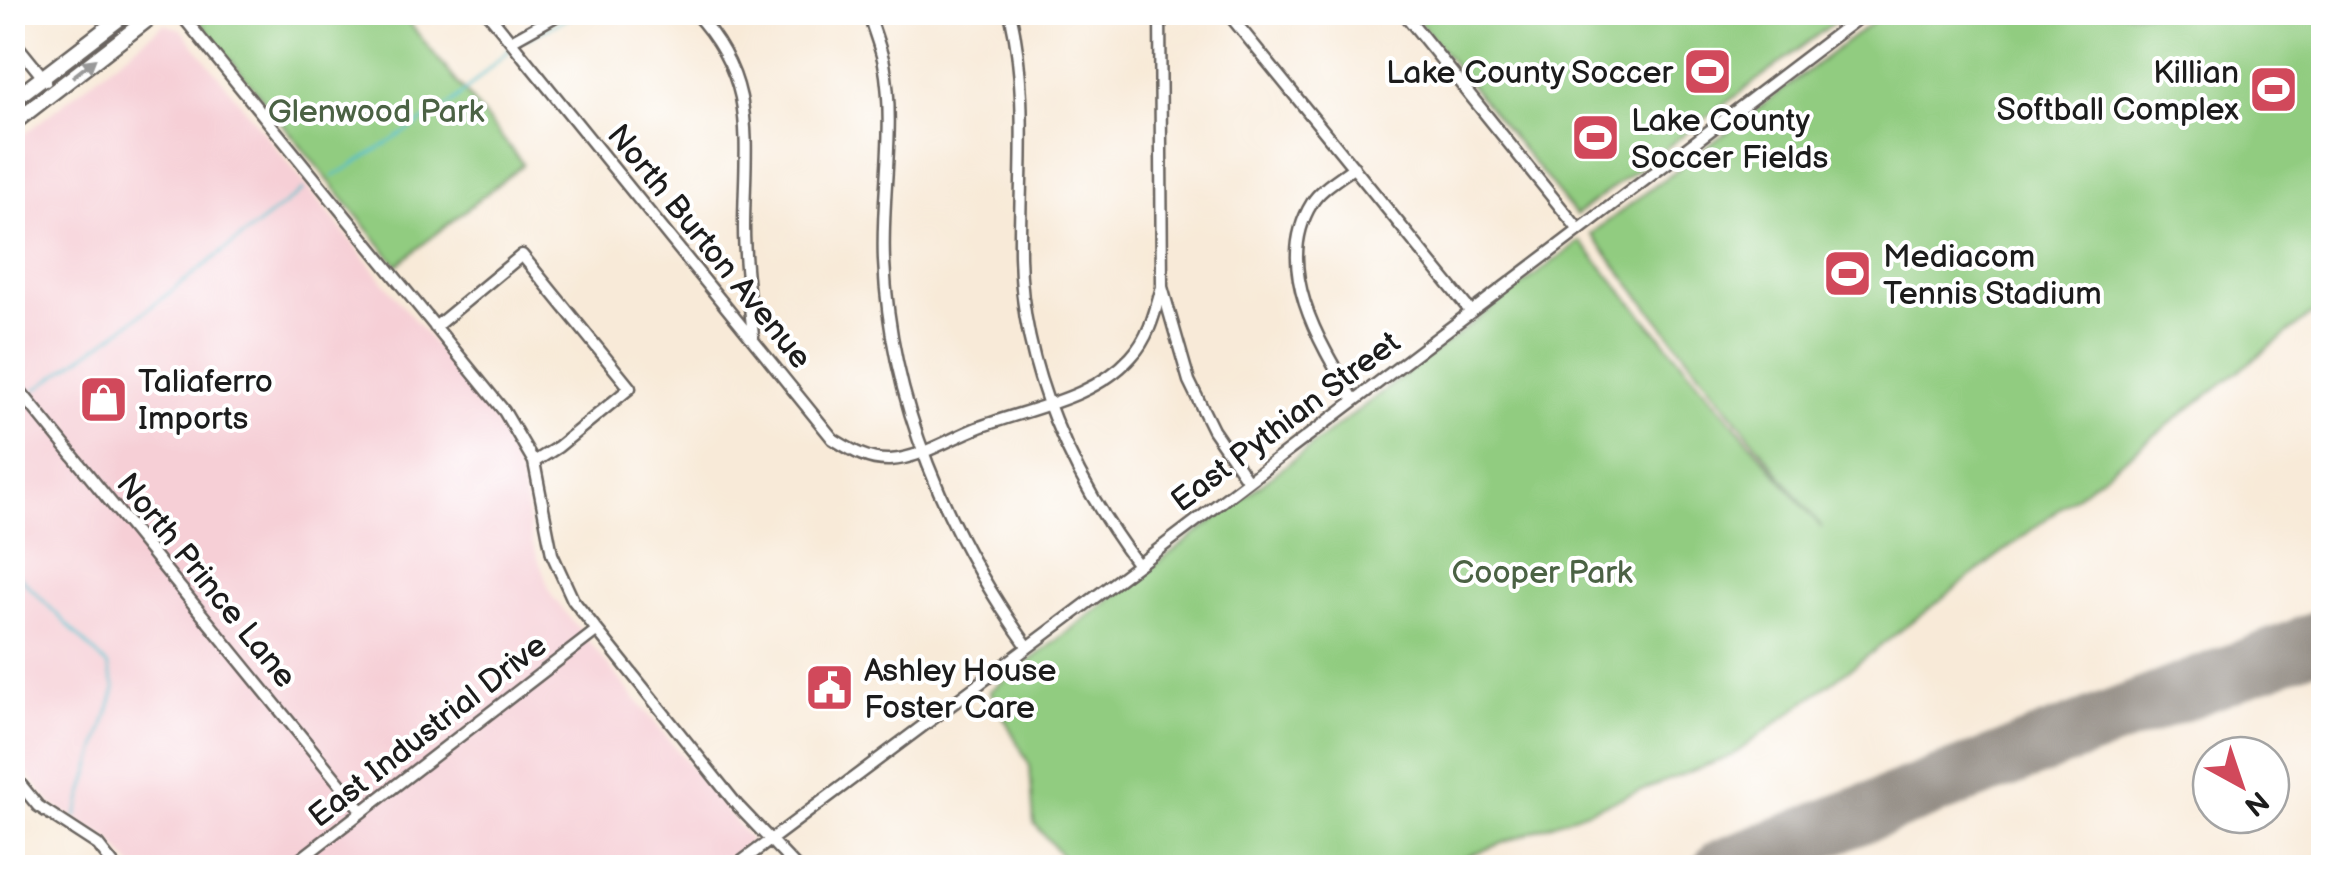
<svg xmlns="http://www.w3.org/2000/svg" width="2336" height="880" font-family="'Balsamiq Sans',sans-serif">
<rect width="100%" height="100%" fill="#fff"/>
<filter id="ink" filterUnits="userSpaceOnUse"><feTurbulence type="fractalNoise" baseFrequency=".01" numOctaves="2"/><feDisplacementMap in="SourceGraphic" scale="20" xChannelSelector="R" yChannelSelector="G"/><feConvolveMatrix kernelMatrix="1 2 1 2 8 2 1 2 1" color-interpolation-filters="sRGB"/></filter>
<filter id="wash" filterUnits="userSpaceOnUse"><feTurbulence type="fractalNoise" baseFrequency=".0048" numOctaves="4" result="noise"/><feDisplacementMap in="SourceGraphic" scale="40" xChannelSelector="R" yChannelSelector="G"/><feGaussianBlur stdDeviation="2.25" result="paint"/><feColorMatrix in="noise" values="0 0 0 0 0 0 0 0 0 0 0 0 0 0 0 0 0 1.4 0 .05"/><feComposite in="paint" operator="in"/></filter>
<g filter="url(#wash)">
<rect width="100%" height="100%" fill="#f8ead8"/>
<!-- built -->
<path fill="#f6cfd6" d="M164,24L181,29L496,422L521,475L532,542L552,596L751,841L717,868L133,867L109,839L51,804L13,756V143Z"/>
<!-- green -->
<path fill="#91cc80" stroke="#56744e" stroke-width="2.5" d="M1886,12L2323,13V306L1870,654L1732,756L1439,867H1071L1034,823L1030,766L990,691L1580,241L1822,528L1591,234Z
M193,13H401L523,164L397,265Z
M1412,13H1847L1576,215Z"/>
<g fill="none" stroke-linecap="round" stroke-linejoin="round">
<!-- stream -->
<path stroke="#52bfcb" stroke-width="2.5" d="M526,39L580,12
M333,177L451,104L509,50
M35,390L122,329L303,190
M12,409L17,405
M12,569L108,666L115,689L76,817"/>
<!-- runway -->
<path stroke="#8a837a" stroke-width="58" d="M1722,868L2324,638"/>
</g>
</g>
<g filter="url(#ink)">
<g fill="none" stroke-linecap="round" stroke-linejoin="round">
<defs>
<path id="minor" d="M179,12L504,411L534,462L552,554L573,600L737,805L797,868
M487,12L833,439C851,450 868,461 890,460C921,458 949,439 977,428C1029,408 1092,400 1131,357C1149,338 1155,312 1162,287
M694,12C760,82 744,143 744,229C744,265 750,301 753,337
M868,12C873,29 880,46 884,63C896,128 881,195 884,261C890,402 947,534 1028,647
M1010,12C1029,94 1019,174 1020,256C1022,369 1072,477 1138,565
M1160,12L1162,287L1189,381L1213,430L1248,481
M1227,12L1471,312
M1403,12L1579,230
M12,39L46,81
M511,41L563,12
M1354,167C1340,178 1320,189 1312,203C1272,267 1320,344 1354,400
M435,327L522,255L630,388L558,447L534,462
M12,381L362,811
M12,774L38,806L98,845L116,868
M289,868L596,631
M733,868L1138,565L1866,12"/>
<path id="major" d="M12,101L128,12
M12,124L157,12"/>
</defs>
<!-- minor casing -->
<use href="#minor" stroke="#69645e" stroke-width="15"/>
<!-- major casing -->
<use href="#major" stroke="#69645e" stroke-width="19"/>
<!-- minor -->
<use href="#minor" stroke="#fff" stroke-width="10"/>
<!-- major -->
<use href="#major" stroke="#fff" stroke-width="14"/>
</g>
<!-- one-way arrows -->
<defs><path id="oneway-solid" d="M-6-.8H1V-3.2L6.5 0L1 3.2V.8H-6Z" transform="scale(2.5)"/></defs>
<use fill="#999" href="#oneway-solid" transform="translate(84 68) rotate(-38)"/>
</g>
<!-- icons -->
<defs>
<symbol id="stadium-square" viewBox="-11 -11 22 22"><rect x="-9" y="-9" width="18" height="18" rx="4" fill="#d1495b" stroke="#fff"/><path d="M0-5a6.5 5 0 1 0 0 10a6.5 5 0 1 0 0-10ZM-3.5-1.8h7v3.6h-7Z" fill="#fff"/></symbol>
<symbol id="shop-square" viewBox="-11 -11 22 22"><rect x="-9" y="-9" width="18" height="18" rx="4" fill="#d1495b" stroke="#fff"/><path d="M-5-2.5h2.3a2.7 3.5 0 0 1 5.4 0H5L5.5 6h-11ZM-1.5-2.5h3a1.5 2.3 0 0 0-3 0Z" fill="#fff"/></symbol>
<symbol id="civic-square" viewBox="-11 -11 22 22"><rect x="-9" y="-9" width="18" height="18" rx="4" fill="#d1495b" stroke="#fff"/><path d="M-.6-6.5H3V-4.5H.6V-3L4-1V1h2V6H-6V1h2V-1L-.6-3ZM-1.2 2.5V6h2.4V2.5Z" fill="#fff"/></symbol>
</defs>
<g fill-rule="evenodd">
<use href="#stadium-square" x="1680" y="44" width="55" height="55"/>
<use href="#stadium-square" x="2246" y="62" width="55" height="55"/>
<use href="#stadium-square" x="1568" y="110" width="55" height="55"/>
<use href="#stadium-square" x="1820" y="246" width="55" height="55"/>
<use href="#shop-square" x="76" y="372" width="55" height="55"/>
<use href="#civic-square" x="802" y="660" width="55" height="55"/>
</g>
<g text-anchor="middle" stroke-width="8" stroke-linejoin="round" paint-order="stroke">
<!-- poi labels -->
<g font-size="32" fill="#1c1c1c" stroke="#fff" text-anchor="start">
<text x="1673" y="83" text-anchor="end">Lake County Soccer</text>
<text x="2239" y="83" text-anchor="end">Killian<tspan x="2239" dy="37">Softball Complex</tspan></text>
<text x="1631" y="131">Lake County<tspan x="1631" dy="37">Soccer Fields</tspan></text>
<text x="1883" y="267">Mediacom<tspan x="1883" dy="37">Tennis Stadium</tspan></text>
<text x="138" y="392">Taliaferro<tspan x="138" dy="37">Imports</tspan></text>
<text x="864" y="681">Ashley House<tspan x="864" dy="37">Foster Care</tspan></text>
</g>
<!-- park labels -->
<g font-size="32" fill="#4b6244" stroke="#fff">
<text x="376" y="122">Glenwood Park</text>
<text x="1542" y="583">Cooper Park</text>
</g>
<!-- street labels -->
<g font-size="32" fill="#1c1c1c" stroke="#fff">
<text transform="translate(710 246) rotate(51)" y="11">North Burton Avenue</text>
<text transform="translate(1285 421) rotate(-37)" y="11">East Pythian Street</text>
<text transform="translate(207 580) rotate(51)" y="11">North Prince Lane</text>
<text transform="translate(427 730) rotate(-38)" y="11">East Industrial Drive</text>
</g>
</g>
<!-- margin -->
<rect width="2336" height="880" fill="none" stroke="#fff" stroke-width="50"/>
<!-- north arrow -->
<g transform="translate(2241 785) rotate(140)"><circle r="48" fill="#ffffff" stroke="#a4a4a4" stroke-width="2.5"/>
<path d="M0-8L18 38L0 25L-18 38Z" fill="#d1495b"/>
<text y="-15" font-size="28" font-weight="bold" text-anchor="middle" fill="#1c1c1c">N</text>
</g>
</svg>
